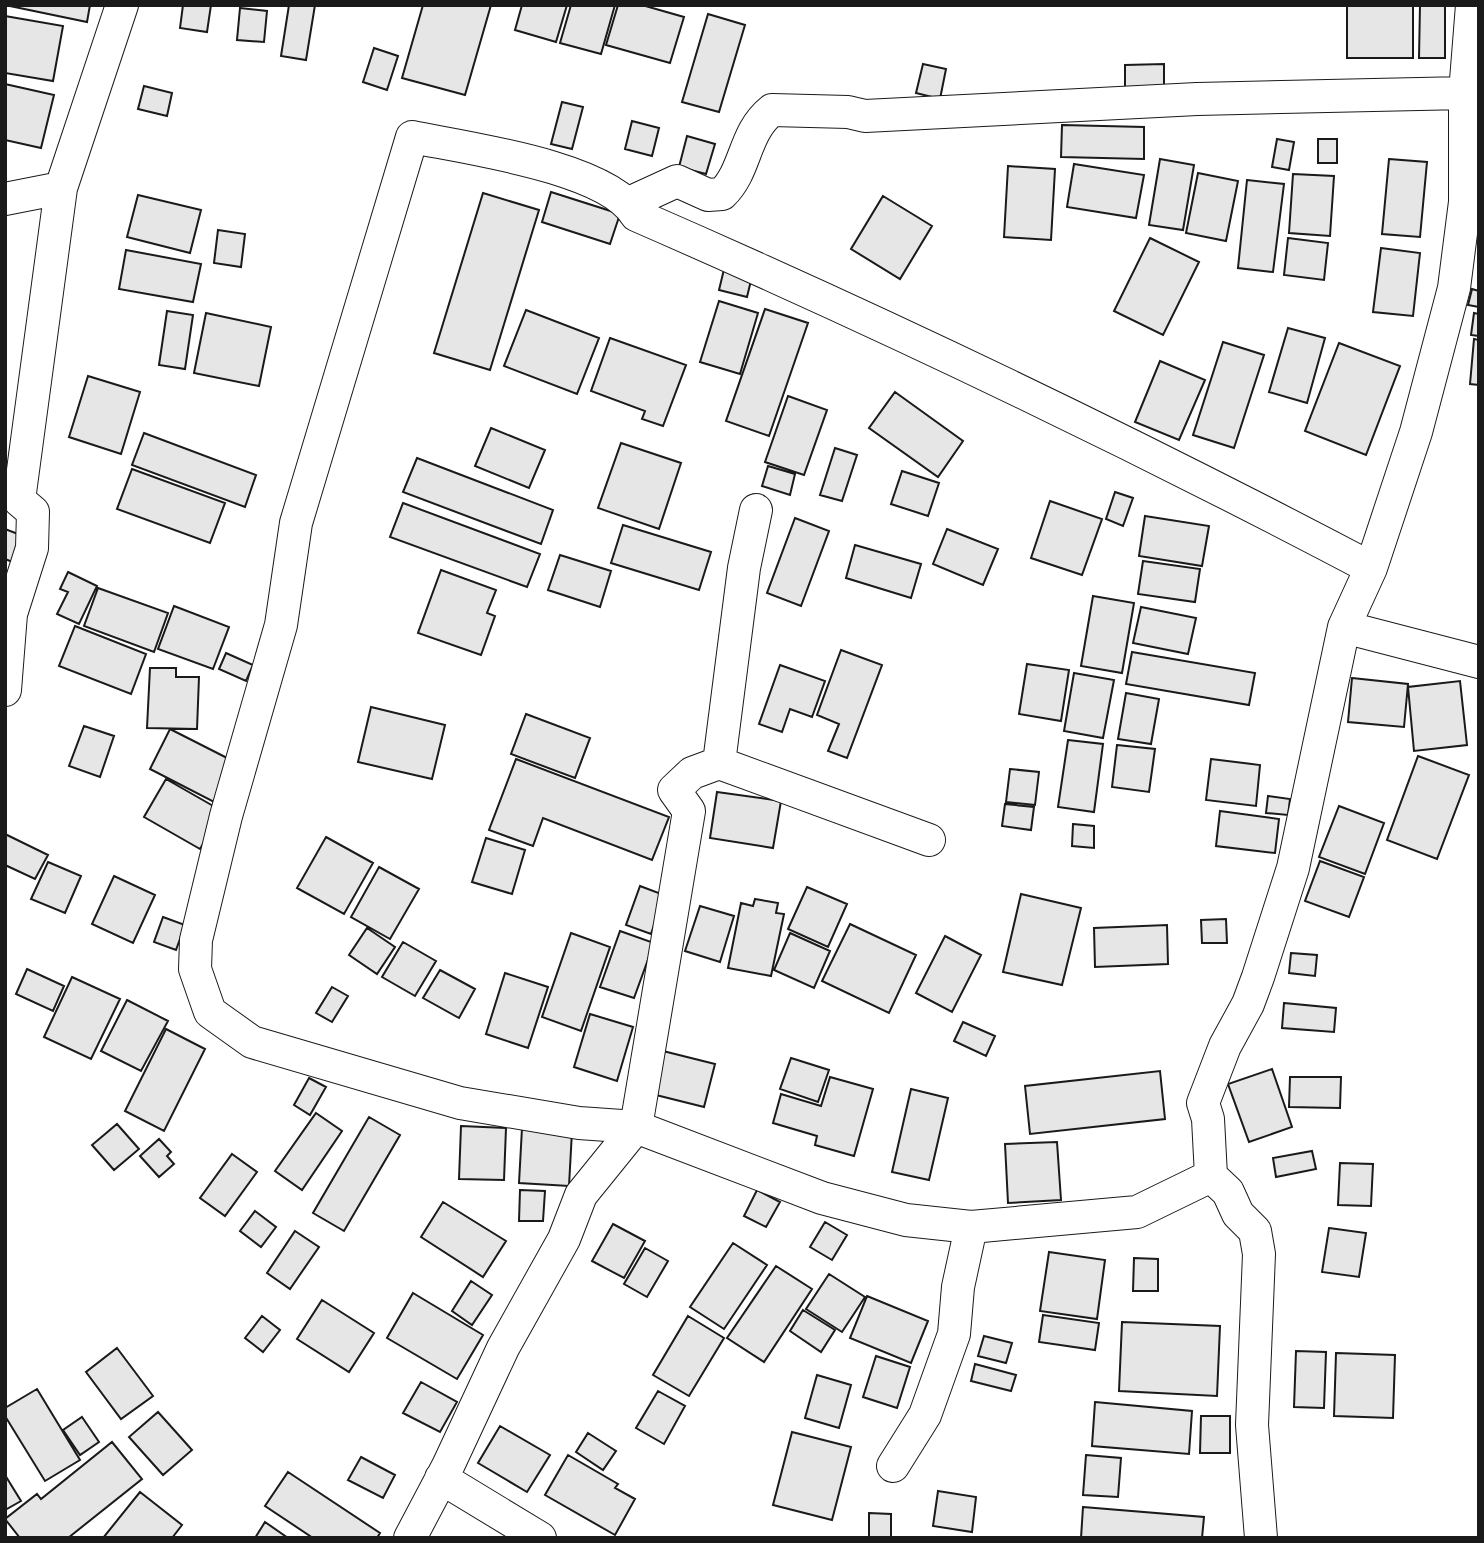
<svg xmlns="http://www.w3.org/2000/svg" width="1484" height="1543" font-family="Manrope,sans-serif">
<rect width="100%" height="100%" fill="#fff"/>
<!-- building -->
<path fill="#e6e6e6" stroke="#1a1a1a" stroke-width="2" d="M5,5H90L87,22Z
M183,5H211L207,32L180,28Z
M289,5H315L306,60L281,56Z
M423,5H491L465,95L402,78Z
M522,5H567L556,42L515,30Z
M571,5H615L601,54L560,43Z
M618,5H642L684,17L670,63L606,45Z
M1347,5H1413V58H1347Z
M1420,5H1445V58H1419Z
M240,8L267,11L264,42L237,40Z
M708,14L745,25L719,112L682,102Z
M5,16L63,26L53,81L5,73Z
M374,48L398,56L387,90L363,82Z
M923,64L946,69L940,99L916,93Z
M1164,64V87H1125V65Z
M5,84L54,95L41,148L5,140Z
M144,86L172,93L167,116L138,109Z
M562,102L583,107L572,149L551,144Z
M632,121L659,128L652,156L625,149Z
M1062,125L1144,127V159L1061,157Z
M687,136L715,144L706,174L679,167Z
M1277,139L1294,142L1289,170L1272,167Z
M1318,139H1337V163H1318Z
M1160,159L1194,165L1183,230L1149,225Z
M1389,159L1427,162L1420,237L1382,234Z
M1074,164L1144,175L1136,218L1067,207Z
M1008,166L1055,169L1051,240L1004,237Z
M1198,173L1238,181L1226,241L1186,233Z
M1293,174L1334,176L1330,236L1289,233Z
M1247,180L1284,184L1273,272L1238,268Z
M551,192L620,214L610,244L542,222Z
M483,193L539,210L490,370L434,353Z
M138,195L201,210L190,253L127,237Z
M883,196L932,226L900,279L851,249Z
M218,230L245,234L241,267L214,263Z
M1150,238L1199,262L1163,335L1114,311Z
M1288,238L1328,243L1324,280L1284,275Z
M1381,248L1420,253L1413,316L1373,312Z
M126,250L201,264L193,302L119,289Z
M726,261L754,268L747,297L719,290Z
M1472,289L1479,291V307L1468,305Z
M719,301L758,313L740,374L700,362Z
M765,309L808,323L769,436L726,421Z
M526,310L599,338L577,394L504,366Z
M167,311L193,315L185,369L159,365Z
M206,313L271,327L259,386L194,373Z
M1474,313L1479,314V336L1471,335Z
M1288,328L1325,338L1307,403L1269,392Z
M610,338L686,365L663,426L642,419L645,411L591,391Z
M1474,339L1479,340V385L1470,384Z
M1223,342L1264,355L1234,448L1193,435Z
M1339,343L1400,366L1366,455L1305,431Z
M1160,361L1205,380L1179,440L1135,422Z
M88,376L140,392L121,454L69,437Z
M895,392L963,441L938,477L869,428Z
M788,396L827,410L804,475L765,462Z
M491,428L545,450L529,488L475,466Z
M144,433L256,475L245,507L132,465Z
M621,443L681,463L659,529L598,508Z
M835,448L857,455L842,501L820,495Z
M417,458L553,510L541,544L403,492Z
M768,466L795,474L790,495L762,486Z
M132,469L225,503L210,543L117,509Z
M902,471L939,483L928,516L891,504Z
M1115,492L1133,498L1123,526L1106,519Z
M1050,501L1102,519L1082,575L1031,558Z
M403,503L540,554L527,587L390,537Z
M1145,516L1209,526L1202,566L1139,556Z
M795,518L829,531L801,606L767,593Z
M623,525L711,552L699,590L611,563Z
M5,529L26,537L15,563L5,559Z
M947,529L998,549L983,585L933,564Z
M855,545L921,564L911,598L846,578Z
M560,555L611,571L600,607L548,590Z
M1143,561L1200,569L1195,602L1138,594Z
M441,570L496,590L487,613L495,616L481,655L418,633Z
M68,572L97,586L79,624L57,614L68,592L60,589Z
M98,588L168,613L154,652L84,626Z
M1093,596L1134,603L1122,673L1081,666Z
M174,606L229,627L213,669L158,649Z
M1141,607L1196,618L1188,654L1133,643Z
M75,626L146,654L131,694L59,666Z
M841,650L882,665L847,758L828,751L839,724L817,715Z
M1132,652L1255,673L1249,705L1126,684Z
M226,653L253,665L246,681L219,669Z
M1027,664L1069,670L1061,721L1019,714Z
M780,665L825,681L812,717L790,709L782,732L759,724Z
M150,668H176V677H199L197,729L147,728Z
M1074,673L1114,680L1103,738L1064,731Z
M1352,678L1408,684L1404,727L1348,722Z
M1460,681L1467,745L1414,751L1408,687Z
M1126,693L1159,699L1151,744L1118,739Z
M371,707L445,725L432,779L358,762Z
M526,714L590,738L575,778L511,754Z
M84,726L114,736L100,777L69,766Z
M170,729L237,763L216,803L150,769Z
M1068,740L1103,744L1094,812L1058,807Z
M1117,745L1155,749L1149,792L1112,787Z
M1418,756L1469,775L1437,859L1387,840Z
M516,759L669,817L652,860L543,818L533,846L489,830Z
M1211,759L1260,765L1256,806L1206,800Z
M1010,769L1039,772L1035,805L1006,802Z
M166,779L222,811L200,849L144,817Z
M717,792L781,801L773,848L710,838Z
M1268,796L1290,799L1288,815L1266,813Z
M1005,804L1034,807L1031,830L1002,826Z
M1339,806L1384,823L1365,874L1319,857Z
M1220,811L1279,819L1275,853L1216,846Z
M1073,824L1094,826V848L1072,846Z
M5,834L48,855L35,879L5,865Z
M326,837L373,863L344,914L297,888Z
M486,838L525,850L512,894L472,882Z
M1320,861L1364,877L1349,917L1305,901Z
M48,862L81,876L65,913L31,899Z
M379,867L419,889L390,939L351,917Z
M114,876L155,895L133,943L92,924Z
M640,886L664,895L651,934L626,925Z
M807,887L847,904L828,947L788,929Z
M1021,894L1081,908L1062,985L1003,972Z
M755,899L778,903L776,913L784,914L771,976L728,968L741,903L753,906Z
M700,906L734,916L720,962L685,951Z
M163,917L185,925L176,950L154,942Z
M1226,919L1227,943H1202L1201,920Z
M850,924L916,955L889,1013L822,981Z
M1167,925L1168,964L1095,967L1094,928Z
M367,928L395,947L377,974L349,955Z
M620,931L654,943L634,998L600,987Z
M571,933L610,947L581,1031L542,1017Z
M790,933L830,951L814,988L774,970Z
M945,936L981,955L952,1012L916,993Z
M403,942L436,961L415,996L382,977Z
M1291,953L1317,955L1315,976L1289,973Z
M27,969L64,986L53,1011L16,994Z
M440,970L475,989L459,1018L423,998Z
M505,973L548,987L528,1048L486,1034Z
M72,977L120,999L91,1059L44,1037Z
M332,987L348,996L332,1022L316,1013Z
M127,1000L168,1021L141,1071L101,1051Z
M1284,1003L1336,1008L1334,1032L1282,1028Z
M590,1014L633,1027L617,1081L574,1067Z
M963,1022L995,1036L986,1056L954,1041Z
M166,1029L205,1049L164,1131L125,1111Z
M663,1051L715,1064L704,1107L652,1094Z
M791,1058L829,1070L818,1102L780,1089Z
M1272,1069L1292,1127L1249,1142L1228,1084Z
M1160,1071L1165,1119L1030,1134L1025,1086Z
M830,1077L873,1089L854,1156L815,1145L817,1136L773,1123L781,1094L821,1106Z
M1290,1077H1341L1340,1108L1289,1107Z
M309,1078L326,1087L310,1115L294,1105Z
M911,1089L948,1098L929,1180L892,1172Z
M316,1113L342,1131L302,1190L275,1171Z
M369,1117L400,1135L344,1231L313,1213Z
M117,1124L139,1149L114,1170L92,1145Z
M461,1126L506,1128L504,1180L459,1179Z
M522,1128L572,1131L569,1186L519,1183Z
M159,1139L171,1152L167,1156L174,1164L159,1177L140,1156Z
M1057,1142L1061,1200L1008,1203L1005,1144Z
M1312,1151L1316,1169L1276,1177L1273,1158Z
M232,1154L257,1172L225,1216L200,1198Z
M1340,1163L1373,1164L1371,1206L1338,1205Z
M520,1190L545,1191L543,1221H519Z
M757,1190L780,1202L766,1227L744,1216Z
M443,1202L506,1241L483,1277L421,1237Z
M255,1211L276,1227L261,1247L240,1231Z
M825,1222L847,1235L832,1260L810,1247Z
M613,1224L645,1241L624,1278L592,1261Z
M1329,1228L1366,1233L1359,1277L1322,1272Z
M295,1231L319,1247L290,1289L267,1273Z
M733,1243L767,1265L724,1329L690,1307Z
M645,1248L668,1261L647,1297L624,1284Z
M1049,1252L1105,1260L1097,1319L1040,1311Z
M1134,1258L1158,1259V1291H1133Z
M776,1266L812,1289L764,1362L727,1338Z
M829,1274L865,1297L842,1332L806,1309Z
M471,1281L492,1295L472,1325L452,1311Z
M413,1293L483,1335L457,1379L387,1338Z
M867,1296L928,1321L911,1363L850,1338Z
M322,1300L374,1333L349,1372L297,1339Z
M803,1310L835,1330L821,1352L790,1331Z
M1043,1315L1099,1323L1095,1350L1039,1342Z
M262,1316L280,1330L263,1352L245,1338Z
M688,1316L724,1338L689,1396L653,1375Z
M1122,1322L1220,1326L1217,1396L1119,1391Z
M984,1336L1012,1343L1006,1363L978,1356Z
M117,1348L153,1396L121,1419L86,1372Z
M1296,1351L1326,1352L1324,1408L1294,1407Z
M1336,1353L1395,1355L1393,1418L1334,1416Z
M876,1356L910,1367L897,1408L863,1397Z
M975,1364L1016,1375L1011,1391L971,1381Z
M817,1375L851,1385L839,1428L805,1418Z
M421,1382L457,1402L440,1432L403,1413Z
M37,1389L80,1460L45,1481L5,1416V1408Z
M658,1391L685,1406L664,1444L636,1428Z
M1095,1402L1192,1411L1189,1454L1092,1446Z
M158,1412L192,1450L163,1475L129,1437Z
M1201,1416H1230V1453H1200Z
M82,1417L99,1442L80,1455L63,1430Z
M500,1426L550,1455L527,1492L478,1463Z
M792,1432L851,1447L832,1520L773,1505Z
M588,1433L616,1451L603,1470L576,1452Z
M112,1442L142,1479L68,1538H20L5,1519L37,1494L41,1499Z
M568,1455L618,1484L615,1488L635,1499L615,1535L545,1495Z
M1086,1455L1121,1458L1118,1497L1083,1495Z
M361,1457L395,1475L383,1498L348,1480Z
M288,1472L380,1533L377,1538H313L265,1506Z
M5,1475L21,1501L5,1510Z
M938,1491L976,1497L972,1532L933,1526Z
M140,1492L182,1525L172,1538H103Z
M1083,1507L1204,1517L1202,1538H1081Z
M869,1513L891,1514V1538H869Z
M265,1522L288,1538H255Z"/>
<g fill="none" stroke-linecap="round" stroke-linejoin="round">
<defs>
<path id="minor" d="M5,199L61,188
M629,203L677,181L708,195L722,194C747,170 743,133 772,110L848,112L865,116L1197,99L1465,93
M1344,627L1479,662
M5,690L11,614L32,548L33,512L19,500L61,188L122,5
M719,763L744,568L756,510
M1211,1176L1137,1212L971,1227L906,1220L822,1198L636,1127L579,1123L460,1103L252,1042L210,1012L195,969L196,940L226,816L281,625L296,523L412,137C466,148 608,167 636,215C886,324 1130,441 1371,568
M893,1466L925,1415L954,1334L958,1287L971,1227
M441,1478L540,1538
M410,1538L448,1466L503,1348L564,1239L581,1195L636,1127L689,811L674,790L692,773L719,763L929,840
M1261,1538L1252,1425L1259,1254L1255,1231L1238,1214L1228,1192L1211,1176L1208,1119L1203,1103L1225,1046L1248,1004L1258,977L1293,868L1344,627L1371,568L1416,432L1454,288L1465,202V93L1472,5"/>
</defs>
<!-- minor casing -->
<use href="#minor" stroke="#1a1a1a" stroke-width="34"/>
<!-- minor -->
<use href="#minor" stroke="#fff" stroke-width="32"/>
</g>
<!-- border -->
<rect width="1484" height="1543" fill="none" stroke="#1a1a1a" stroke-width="14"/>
</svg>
